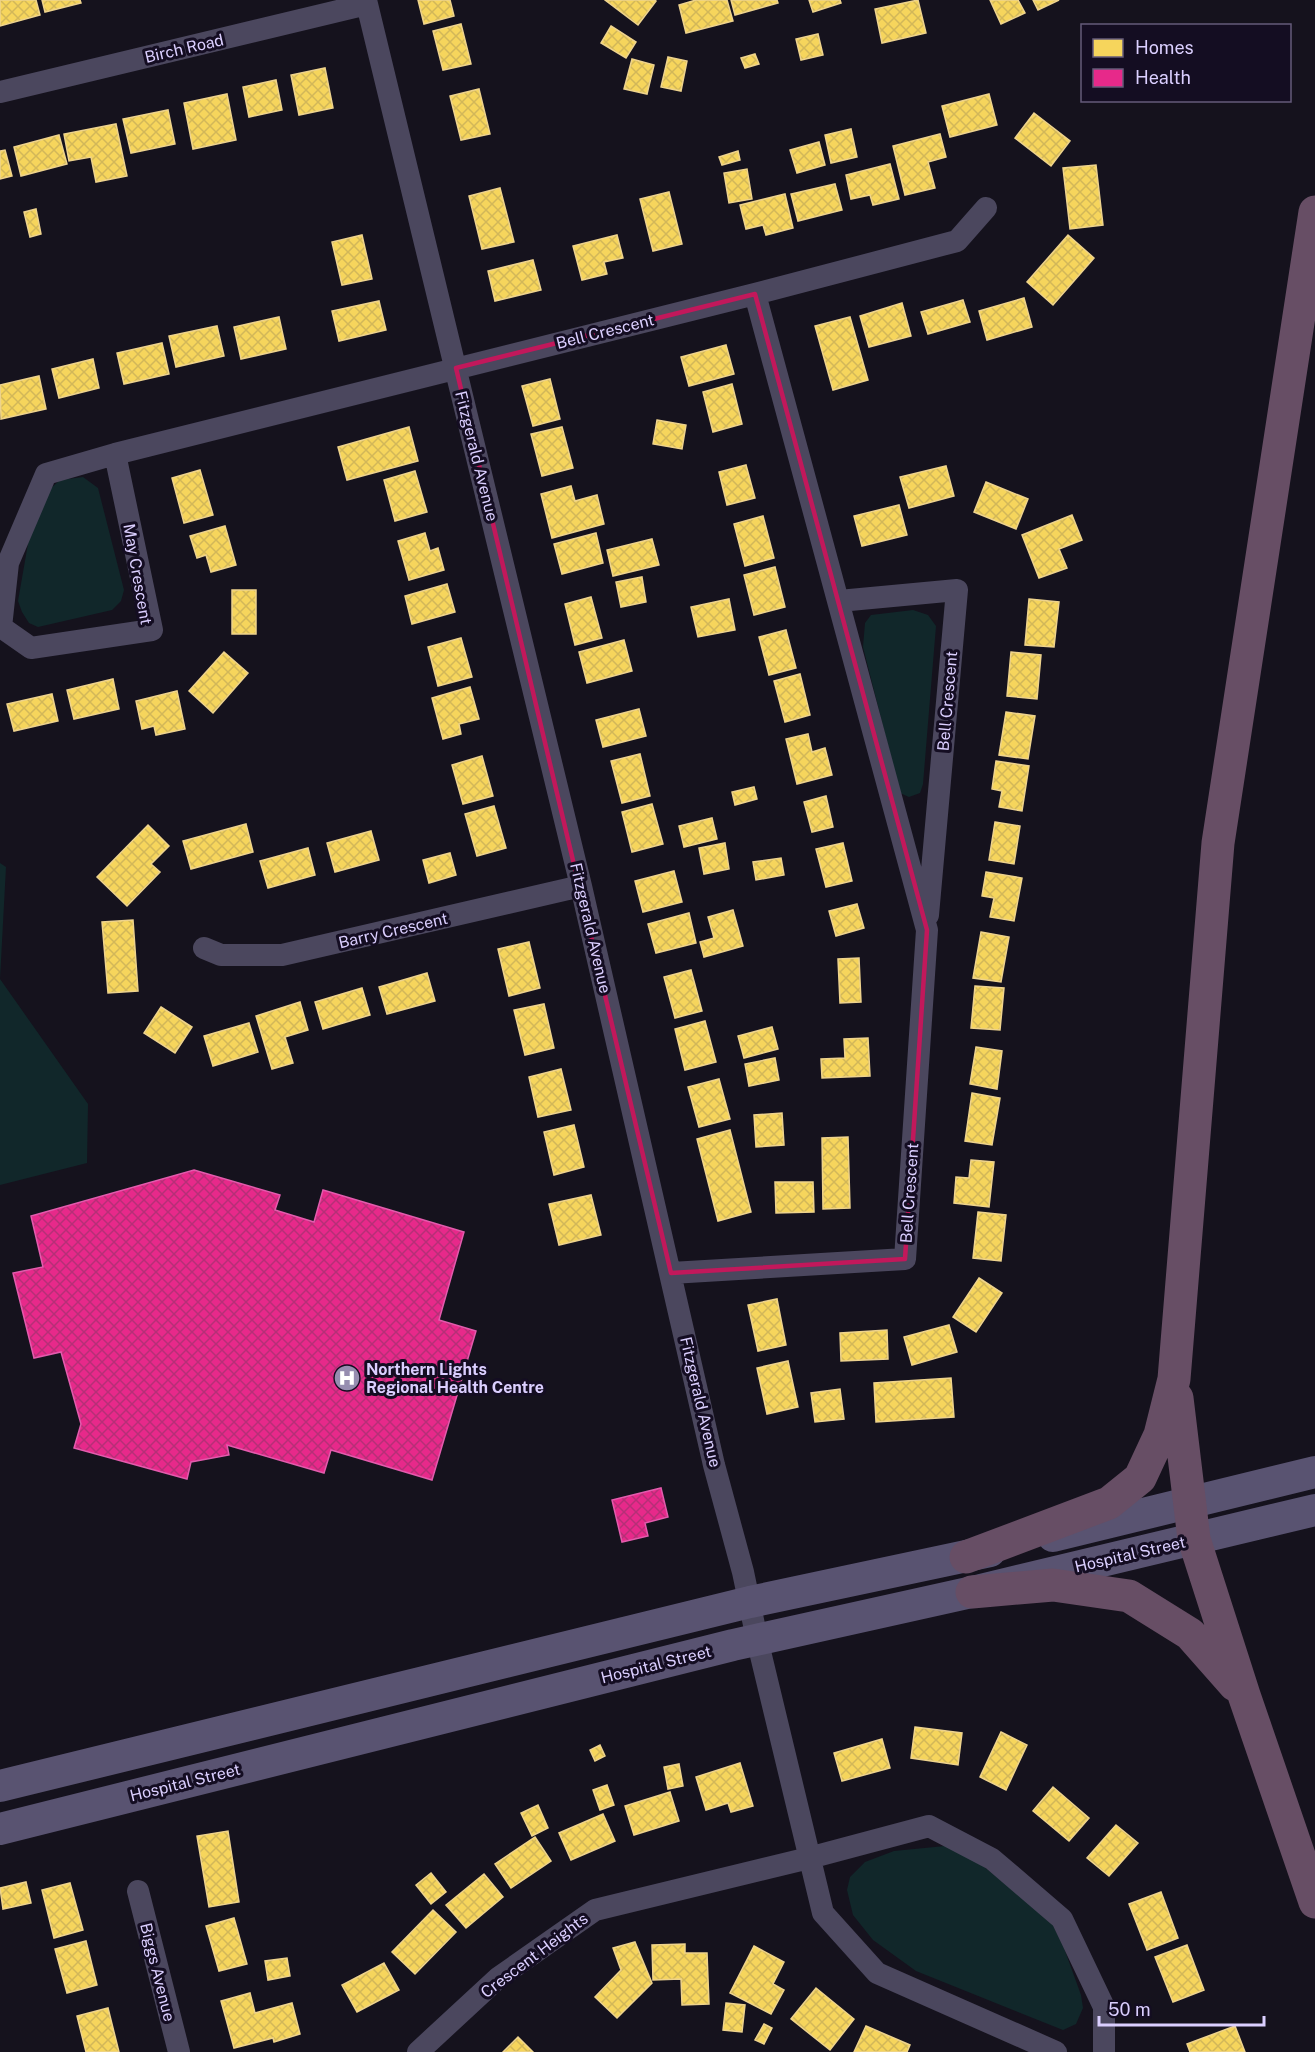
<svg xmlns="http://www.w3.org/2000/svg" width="1315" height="2052" font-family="'Public Sans',sans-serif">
<defs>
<pattern id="homes-cross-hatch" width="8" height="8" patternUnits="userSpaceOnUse" patternTransform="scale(1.5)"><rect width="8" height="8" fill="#f6d55c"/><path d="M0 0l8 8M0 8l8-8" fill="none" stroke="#d2b759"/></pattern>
<pattern id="health-cross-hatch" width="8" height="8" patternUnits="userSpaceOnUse" patternTransform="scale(1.5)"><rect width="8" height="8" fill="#e7298a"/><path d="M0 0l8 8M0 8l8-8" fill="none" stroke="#b62f77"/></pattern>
</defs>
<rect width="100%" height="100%" fill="#15121d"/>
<!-- grass -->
<path fill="#11272a" d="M83,477L98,488L124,590L121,601L112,610L38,627L29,623L22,612L18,601L29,538L50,489L60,480Z
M913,610L928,615L936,626L923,784L920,793L909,797L900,793L863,647L865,623L871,615Z
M0,863L6,867L0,979L88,1104L87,1163L0,1185Z
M945,1846L977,1861L1051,1921L1064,1948L1081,1995L1083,2008L1076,2024L1063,2030L916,1971L873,1940L853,1915L847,1890L850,1877L865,1862L894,1851Z"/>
<!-- homes -->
<path fill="url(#homes-cross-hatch)" stroke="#eed38d" stroke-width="1.5" d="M0,0H36L40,15L0,26Z
M42,0H80L81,3L45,12Z
M418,0H450L454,16L424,24Z
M605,0H655L656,1L638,25Z
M696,0H727L733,21L686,33L679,5Z
M731,0H777L778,3L735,15Z
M809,0H840L841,3L813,12Z
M918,0L926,33L882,43L875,9Z
M990,0H1018L1025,13L1001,24Z
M1033,0H1059L1038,10Z
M461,24L471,64L443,70L433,31Z
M611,26L636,42L626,58L601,43Z
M818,34L823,55L801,60L796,39Z
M755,54L759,64L745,68L741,58Z
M668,57L687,61L681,91L661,87Z
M632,59L654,65L647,94L624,89Z
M325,68L333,108L299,115L291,75Z
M276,80L282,110L249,117L243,87Z
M479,89L490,134L461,140L450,96Z
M227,94L236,140L193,149L184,103Z
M989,94L997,125L950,137L942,106Z
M168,110L175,144L131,153L123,119Z
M1034,113L1070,141L1051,166L1015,138Z
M116,124L127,176L96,182L91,157L69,161L64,134Z
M851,129L857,157L831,163L825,135Z
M940,134L946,157L928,162L935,188L905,195L893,146Z
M59,135L67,164L21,176L14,147Z
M819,142L825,165L797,173L790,150Z
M5,150L12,176L0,179V151Z
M738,151L740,160L722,165L719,157Z
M890,164L899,199L873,205L870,195L851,199L846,175Z
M1096,165L1103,225L1070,229L1063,168Z
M747,169L752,199L729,203L724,173Z
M835,184L842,210L798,221L791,194Z
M500,188L514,242L482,249L469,196Z
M669,192L682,244L653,251L640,199Z
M785,194L793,228L766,235L763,225L746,229L740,205Z
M36,209L41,234L30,237L24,212Z
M362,235L372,279L342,285L332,242Z
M617,235L623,258L604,262L607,274L582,280L573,246Z
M1068,235L1094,258L1053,305L1027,282Z
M533,260L541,290L495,301L488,271Z
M1024,298L1032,327L987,340L979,311Z
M963,300L970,322L928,334L921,312Z
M379,301L386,330L339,341L332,311Z
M902,303L911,336L869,347L860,316Z
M279,317L286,349L241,359L234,327Z
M850,317L868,380L833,390L815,326Z
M217,326L224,356L176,367L169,336Z
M162,343L169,374L124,384L117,353Z
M726,345L734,374L689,386L681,357Z
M93,359L99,388L59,398L52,369Z
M39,376L46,409L1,419L0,385Z
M550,379L560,419L533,426L522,386Z
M732,384L742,424L713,432L703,392Z
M657,420L686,425L682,449L653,444Z
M409,427L418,461L347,480L338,447Z
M562,427L573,468L542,476L531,434Z
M746,465L755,498L727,505L719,472Z
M946,466L954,496L909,508L900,477Z
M200,470L213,515L184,523L172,478Z
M415,471L427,512L395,521L384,480Z
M986,482L1028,499L1016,529L974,512Z
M571,486L575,501L597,495L604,524L552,538L541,494Z
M899,505L907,535L862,546L854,516Z
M1072,515L1082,540L1059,549L1067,568L1039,578L1022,535Z
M763,516L774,558L745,566L734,524Z
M225,526L236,565L211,572L206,555L197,558L190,536Z
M425,533L430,551L438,548L444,570L409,580L398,541Z
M596,533L603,563L562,574L554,544Z
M652,539L659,565L613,576L607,550Z
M775,567L785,607L754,615L744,575Z
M642,577L646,602L621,607L616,582Z
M447,584L455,612L412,624L405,596Z
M232,590H256V634H232Z
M591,597L602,638L575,645L565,604Z
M729,599L735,630L698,637L691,607Z
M1029,599L1059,602L1054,647L1025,645Z
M786,630L796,668L769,675L759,637Z
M461,638L472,677L438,686L428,647Z
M624,640L632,671L587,683L579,652Z
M224,652L248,673L213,713L189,691Z
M1011,652L1041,655L1037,699L1007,696Z
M800,674L810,715L785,722L774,681Z
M113,679L119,709L74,719L67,690Z
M470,687L479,719L459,724L461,734L443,739L432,698Z
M177,691L185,729L156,735L154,726L142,729L136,701Z
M52,694L58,721L14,731L7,704Z
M639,709L646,736L603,747L596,720Z
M1006,712L1035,716L1028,759L999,755Z
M808,734L812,752L825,748L832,775L797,784L786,739Z
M640,754L650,796L622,803L611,761Z
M482,756L493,796L463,804L452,765Z
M996,761L1029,766L1022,811L999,807L1002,791L992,789Z
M754,787L757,799L735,805L732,792Z
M826,796L833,827L812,832L804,802Z
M652,804L663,844L632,852L622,812Z
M494,806L506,848L477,856L465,814Z
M712,818L717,839L684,847L679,826Z
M995,822L1020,826L1014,864L989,860Z
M246,824L253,852L191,869L183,841Z
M148,825L169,846L151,864L160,872L127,906L97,877Z
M371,831L379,860L335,872L327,843Z
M725,843L729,869L704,874L699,848Z
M843,843L852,881L826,887L816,849Z
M308,848L315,875L268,888L260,861Z
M450,853L456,875L429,883L423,860Z
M781,858L784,875L756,880L753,862Z
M674,871L682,902L643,912L635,881Z
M986,872L1022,878L1014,921L990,917L994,898L982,896Z
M857,904L864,928L836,936L829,911Z
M733,910L743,946L704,957L700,942L714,938L708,917Z
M689,913L696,943L656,953L648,924Z
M133,920L138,991L108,993L102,922Z
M981,932L1009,937L1001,982L973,978Z
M529,942L540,988L509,996L498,949Z
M859,958L861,1002L840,1003L838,959Z
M691,970L702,1011L675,1018L664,977Z
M427,973L435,1001L387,1014L379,987Z
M975,986L1004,988L1000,1030L971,1028Z
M362,988L370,1015L323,1029L315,1002Z
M300,1002L308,1030L285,1037L293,1063L272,1069L256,1016Z
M544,1004L554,1048L525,1055L514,1010Z
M161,1007L192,1027L175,1053L144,1033Z
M705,1021L716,1062L685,1070L675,1029Z
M249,1023L258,1052L213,1066L204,1036Z
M772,1027L778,1049L744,1058L738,1036Z
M868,1038L870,1076L822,1078L821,1059L845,1058L844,1039Z
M976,1047L1002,1051L997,1089L970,1084Z
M775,1058L779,1080L749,1086L745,1064Z
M561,1069L571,1110L538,1117L529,1077Z
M719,1079L730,1119L699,1127L688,1087Z
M972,1093L1000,1098L992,1145L965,1141Z
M782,1113L784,1145L756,1147L754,1115Z
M574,1125L584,1167L554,1175L544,1132Z
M730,1130L751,1212L718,1221L697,1139Z
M848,1137L850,1208L823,1209L822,1138Z
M971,1160L994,1162L989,1207L954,1203L956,1177L969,1178Z
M775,1182H813L814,1212L776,1213Z
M591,1195L601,1235L559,1245L549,1204Z
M978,1212L1006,1215L1001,1261L973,1258Z
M979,1278L1002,1293L976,1332L953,1317Z
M777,1299L786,1345L758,1351L748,1305Z
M949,1325L957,1352L912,1365L904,1337Z
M887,1330L888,1359L841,1361L840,1333Z
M788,1361L798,1407L767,1414L757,1368Z
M951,1378L954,1417L876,1422L874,1383Z
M840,1389L844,1419L815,1422L811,1393Z
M915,1727L962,1733L958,1765L911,1758Z
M1001,1732L1027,1745L1006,1790L980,1777Z
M882,1739L890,1768L842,1781L834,1753Z
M600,1745L605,1756L595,1761L590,1750Z
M740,1763L753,1806L731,1812L728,1803L706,1810L696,1777Z
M679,1764L683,1786L668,1789L664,1767Z
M607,1785L614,1805L600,1810L593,1790Z
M1053,1787L1089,1818L1069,1841L1033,1811Z
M670,1792L679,1821L634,1835L625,1806Z
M538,1805L548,1828L532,1836L521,1813Z
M603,1814L615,1841L571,1860L559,1833Z
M1116,1825L1138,1843L1109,1876L1087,1858Z
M228,1831L239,1902L209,1907L197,1836Z
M535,1837L551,1861L511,1888L495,1864Z
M431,1873L446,1892L431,1904L416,1885Z
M484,1874L503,1897L466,1928L446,1905Z
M26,1882L31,1903L3,1909L0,1888Z
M70,1883L83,1930L54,1938L42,1890Z
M1161,1892L1178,1938L1147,1950L1129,1904Z
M433,1910L456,1932L415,1974L392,1952Z
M234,1918L247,1964L219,1971L206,1926Z
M86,1941L97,1985L67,1993L55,1949Z
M635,1942L652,1983L617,2018L595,1997L621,1970L613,1948Z
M685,1944V1953H707L709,2004L682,2005L681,1979L653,1980L652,1945Z
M1187,1945L1204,1990L1173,2002L1155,1957Z
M754,1946L784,1962L773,1984L784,1990L771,2014L730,1993Z
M287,1958L290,1976L268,1980L265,1961Z
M384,1963L399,1990L357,2012L342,1985Z
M816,1988L854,2019L830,2050L791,2019Z
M250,1993L255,2013L292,2003L300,2034L274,2042L273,2038L234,2048L221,2001Z
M726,2003L745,2005L742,2032L723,2030Z
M108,2008L119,2052H86L77,2016Z
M764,2024L772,2028L764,2044L755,2040Z
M866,2026L910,2045L907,2052H854Z
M1235,2026L1245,2052H1190L1187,2044Z
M518,2037L533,2052H503Z"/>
<!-- health -->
<path fill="url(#health-cross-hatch)" stroke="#e35bad" stroke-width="1.5" d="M194,1170L280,1195L275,1210L314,1222L323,1190L464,1232L439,1320L476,1331L432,1480L331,1450L324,1473L227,1445L229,1455L191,1462L187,1479L74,1448L81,1424L61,1352L34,1358L13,1273L43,1267L31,1216Z
M661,1488L668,1517L645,1523L648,1536L622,1542L612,1500Z"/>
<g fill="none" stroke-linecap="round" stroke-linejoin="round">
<!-- street -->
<path stroke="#4b475e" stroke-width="22" d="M366,0L581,886L714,1465L743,1572L757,1639L823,1913L877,1973L1056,2052
M0,92L367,4
M115,454L152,630L31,648L1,627L8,563L46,474L115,454L755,294L957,241L986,208
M839,601L957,590L928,915
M204,948L221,955H282L581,886
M671,1273L905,1259L927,930L755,294
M138,1891L179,2052
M418,2052L498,1978L595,1910L809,1858L929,1826L992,1859L1062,1919L1104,2007V2052"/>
<!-- secondary -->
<path stroke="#595371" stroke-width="32" d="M1053,1536L1315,1472
M0,1786L750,1602L990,1551
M0,1829L733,1645L972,1592L1315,1510"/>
<!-- highway -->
<path stroke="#674e65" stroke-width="33" d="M1177,1398L1194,1539L1244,1695L1315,1902
M966,1557L1109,1503L1140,1478L1160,1435L1174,1379L1218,843L1315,212
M972,1592L1053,1585L1129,1596L1190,1634L1235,1685"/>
</g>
<!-- marked area -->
<path fill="none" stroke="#c2185b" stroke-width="4.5" stroke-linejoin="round" d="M755,294L927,930L905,1259L671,1273L456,368Z"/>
<!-- icons -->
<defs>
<symbol id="hospital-disc" viewBox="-11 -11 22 22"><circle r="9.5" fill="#968db0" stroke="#140d22"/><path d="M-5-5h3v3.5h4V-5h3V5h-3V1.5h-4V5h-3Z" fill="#fff"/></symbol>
</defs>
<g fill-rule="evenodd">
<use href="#hospital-disc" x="332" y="1363" width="30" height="30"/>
</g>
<g text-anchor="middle" stroke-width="6" stroke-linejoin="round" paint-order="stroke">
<!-- street labels -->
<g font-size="16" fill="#dbcfff" stroke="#140d22">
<text transform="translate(184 48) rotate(-13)" y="6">Birch Road</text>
<text transform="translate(605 331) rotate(-14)" y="6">Bell Crescent</text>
<text transform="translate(477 456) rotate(76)" y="6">Fitzgerald Avenue</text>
<text transform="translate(138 574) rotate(80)" y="6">May Crescent</text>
<text transform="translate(947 701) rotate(-85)" y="6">Bell Crescent</text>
<text transform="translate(591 928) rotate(77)" y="6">Fitzgerald Avenue</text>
<text transform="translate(393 930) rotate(-13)" y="6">Barry Crescent</text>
<text transform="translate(909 1193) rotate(-86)" y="6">Bell Crescent</text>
<text transform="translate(701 1402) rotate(77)" y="6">Fitzgerald Avenue</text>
<text transform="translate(1130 1554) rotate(-13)" y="6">Hospital Street</text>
<text transform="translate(656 1664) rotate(-14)" y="6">Hospital Street</text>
<text transform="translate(185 1782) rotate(-14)" y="6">Hospital Street</text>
<text transform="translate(534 1955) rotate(-37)" y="6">Crescent Heights</text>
<text transform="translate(158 1972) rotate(76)" y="6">Biggs Avenue</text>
</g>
<!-- poi labels -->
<g font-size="16" font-weight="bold" fill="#dbcfff" stroke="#140d22" text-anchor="start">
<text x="366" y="1375">Northern Lights<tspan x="366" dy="18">Regional Health Centre</tspan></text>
</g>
</g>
<!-- legend -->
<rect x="1081" y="24" width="210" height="78" fill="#140d22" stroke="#645b7a" stroke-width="1.5"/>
<rect x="1093" y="39" width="30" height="18" fill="#f6d55c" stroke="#645b7a" stroke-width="1.5"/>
<text x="1135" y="54" font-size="18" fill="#dbcfff">Homes</text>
<rect x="1093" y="69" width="30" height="18" fill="#e7298a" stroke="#645b7a" stroke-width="1.5"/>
<text x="1135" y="84" font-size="18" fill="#dbcfff">Health</text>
<!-- scale -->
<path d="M1099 2016v9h165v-9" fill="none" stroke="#dbcfff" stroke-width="3"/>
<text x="1108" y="2016" font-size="18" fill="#dbcfff" stroke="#140d22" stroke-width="4.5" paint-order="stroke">50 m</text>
</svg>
